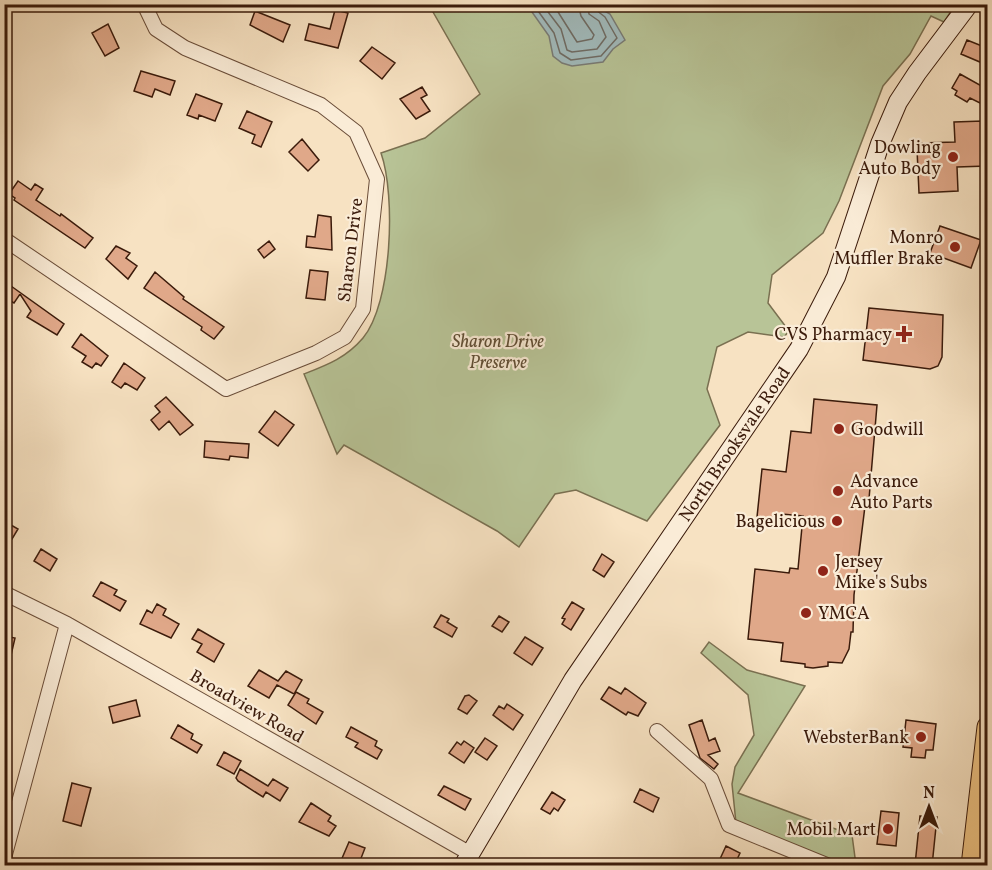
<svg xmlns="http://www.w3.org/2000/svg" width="992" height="870" font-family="Vollkorn,serif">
<rect width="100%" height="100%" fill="#f7e2c2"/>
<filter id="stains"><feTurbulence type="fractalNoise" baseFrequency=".00333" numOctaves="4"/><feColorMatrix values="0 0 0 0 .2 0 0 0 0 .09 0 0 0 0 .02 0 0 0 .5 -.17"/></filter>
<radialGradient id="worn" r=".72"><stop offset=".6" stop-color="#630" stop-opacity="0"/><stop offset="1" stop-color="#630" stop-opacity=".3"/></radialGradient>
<!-- green -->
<path fill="#b8c497" stroke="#7a7051" stroke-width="1.5" d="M429,5H955L944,22L931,16L910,54L883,86L839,201L823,233L772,275L768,303L789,331L784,337L748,332L717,347L707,389L720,425L647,521L576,490L555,494L519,547L497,531L344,445L337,454L304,374C327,365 346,358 363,338C392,303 396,196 381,153L425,138L480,94Z
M709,642L747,670L805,686L738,793L852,835L856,865H840L736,823L732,784L735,767L754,735L748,695L701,653Z"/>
<!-- water -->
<path fill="#a1bbbd" stroke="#787b76" stroke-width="1.5" d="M527,5H594L610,14L625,40L613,49L603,62L572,66L562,63L553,56L549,36Z"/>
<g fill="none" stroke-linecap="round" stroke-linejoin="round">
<!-- shore -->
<path stroke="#6e6b64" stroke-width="1.5" d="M533,4L554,33L560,53L571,60L601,56L617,38L605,17L596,10L595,4
M542,4L561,29L567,50L572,52L597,49L606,37L599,21L589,14L587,4
M553,4L577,42L592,39L594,35L581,16L578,4"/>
</g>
<!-- building -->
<path fill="#e0a889" stroke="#3b1b0b" stroke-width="1.5" d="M335,10L348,13L338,48L305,40L309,24L330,29Z
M255,11L290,25L283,42L250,25Z
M108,24L119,48L105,56L92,33Z
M967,40L987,48V65L961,54Z
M372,47L395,63L382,79L360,61Z
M141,71L175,81L170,95L155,89L152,97L134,91Z
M960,74L987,89L980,103L970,98L967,102L955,95L957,91L952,88Z
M422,87L427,95L421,98L430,111L416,119L400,99Z
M196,94L222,104L215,121L199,115L198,119L187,115Z
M247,111L272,122L261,147L252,143L255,135L239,128Z
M983,121L984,142H987V166L957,167L958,191L919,193L917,149H921L920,143L955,142L954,122Z
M302,139L319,160L308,171L289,152Z
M18,181L31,190L35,184L43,189L36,200L60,216L61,214L93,238L85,248L14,200L15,198L9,194Z
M318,215L331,217L332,250L306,247L307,236L315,237Z
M940,226L981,240L971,268L930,253Z
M269,241L275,249L264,258L258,250Z
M116,246L130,253L126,258L137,266L128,279L106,259Z
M310,270L328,272L325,300L306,298Z
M155,272L184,297L183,299L224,327L214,339L201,330L202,327L144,288Z
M4,281L64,324L57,335L27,317L31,311L20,294L14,303L4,297Z
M869,308L943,315L942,357L938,366L930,369L863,360Z
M81,334L108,356L101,366L96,363L92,368L82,362L86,356L72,347Z
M124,363L145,378L137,390L125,383L121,388L112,382Z
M166,397L193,425L180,435L169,421L159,430L151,420L160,412L155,406Z
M814,399L877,405L869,499L866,498L854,595L853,632H851L849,649L842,663L828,662V666L813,668L805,667V664L781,661L783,643L748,639L755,569L789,573L790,568L798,569L803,516L782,514L781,519L757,517L762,469L786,472L791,431L811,433Z
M275,411L294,425L278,446L259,432Z
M205,441L249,444L248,458L230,456L229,460L204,457Z
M4,521L18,529L12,539L4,535Z
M41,549L57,559L50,571L34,561Z
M602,554L614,562L604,577L593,570Z
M101,582L117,590L114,595L126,601L120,611L93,596Z
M572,602L584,609L571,630L562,624L565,619L562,618Z
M157,604L166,609L163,615L179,624L171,638L140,624L147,610L152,613Z
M441,615L449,619L447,622L457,628L452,637L434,627Z
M499,616L509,622L502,632L492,626Z
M198,629L224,644L214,662L197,652L202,644L192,639Z
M4,636L15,638L8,668H4Z
M525,637L543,648L532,665L514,653Z
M259,670L278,681L286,671L302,680L294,694L277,685L269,698L248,686Z
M609,687L621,694L625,688L646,703L638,716L628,712L626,715L601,699Z
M296,692L309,699L307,703L323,712L316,724L288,705Z
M469,695L477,701L467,714L458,709L465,696Z
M136,700L140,716L113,723L109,707Z
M507,704L523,715L513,730L493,715L499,706L504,709Z
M702,720L709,741L715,738L720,751L708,755L718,764L714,769L700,758L689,725Z
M906,720L936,724L933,750H926L925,758L911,757L912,748L903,747Z
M178,725L193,734L191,739L202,745L197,753L171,738Z
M351,727L377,741L375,746L382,750L377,759L355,747L358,743L346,737Z
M485,738L497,746L487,760L475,752Z
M464,741L474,748L464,763L449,753L457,742L461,745Z
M224,752L241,761L234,774L217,765Z
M240,769L268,786L273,779L288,788L280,801L266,792L263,797L238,781L236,778Z
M72,783L91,788L81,826L63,821Z
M444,786L471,799L465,810L438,795Z
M640,789L659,798L653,812L634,802Z
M552,792L565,800L558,811L554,808L550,814L541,809Z
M311,803L331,816L328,821L336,826L329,836L299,822Z
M881,811L899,813L896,846L877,844Z
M920,816L937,817L932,866L915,865Z
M349,842L365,848L358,866L340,863Z
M726,846L740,853L734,866H720L723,861L720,859Z"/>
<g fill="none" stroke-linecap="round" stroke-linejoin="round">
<defs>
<path id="minor" d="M4,239L226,389L316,353L345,337L363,309L377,179L356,132L321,105L185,48L156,29L144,4
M4,593L67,624L469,853
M657,731L711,779L729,825L829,866
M4,858L67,624"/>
<g id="secondary">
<path id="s1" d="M463,866L573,680L799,349L836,277L880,144L898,102L917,73L969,4"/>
</g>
<path id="trunk" d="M972,866L988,727"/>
</defs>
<!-- minor casing -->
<use href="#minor" stroke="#6a4d39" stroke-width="16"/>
<!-- secondary casing -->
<use href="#secondary" stroke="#3b1b0b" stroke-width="20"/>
<!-- trunk casing -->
<use href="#trunk" stroke="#3b1b0b" stroke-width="23"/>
<!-- minor -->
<use href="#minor" stroke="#faecd7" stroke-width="14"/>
<!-- secondary -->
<use href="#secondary" stroke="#faecd7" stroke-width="18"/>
<!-- trunk -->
<use href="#trunk" stroke="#ecc181" stroke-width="21"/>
</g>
<!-- markers -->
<g fill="#8f2418" stroke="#faecd7" stroke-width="2">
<circle cx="953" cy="157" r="6"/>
<circle cx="955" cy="247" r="6"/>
<path d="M901 325h6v6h6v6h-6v6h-6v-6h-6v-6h6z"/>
<circle cx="839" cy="429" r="6"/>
<circle cx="838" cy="491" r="6"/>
<circle cx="837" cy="521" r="6"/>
<circle cx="823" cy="571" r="6"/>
<circle cx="806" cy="613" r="6"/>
<circle cx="921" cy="737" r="6"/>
<circle cx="888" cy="829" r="6"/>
</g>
<g text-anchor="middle" stroke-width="4.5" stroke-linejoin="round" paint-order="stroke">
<!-- poi labels -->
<g font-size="18" fill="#3b1b0b" stroke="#faecd7" text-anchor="end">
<text x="941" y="153">Dowling<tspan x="941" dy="21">Auto Body</tspan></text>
<text x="943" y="243">Monro<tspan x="943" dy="21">Muffler Brake</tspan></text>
<text x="892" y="340">CVS Pharmacy</text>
<text x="851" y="435" text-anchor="start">Goodwill</text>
<text x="850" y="487" text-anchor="start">Advance<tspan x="850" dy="21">Auto Parts</tspan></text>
<text x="825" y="527">Bagelicious</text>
<text x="835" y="567" text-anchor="start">Jersey<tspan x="835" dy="21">Mike's Subs</tspan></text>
<text x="818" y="619" text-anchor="start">YMCA</text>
<text x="909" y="743">WebsterBank</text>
<text x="876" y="835">Mobil Mart</text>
</g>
<!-- street labels -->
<g font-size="18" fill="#3b1b0b" stroke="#faecd7">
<text transform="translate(350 250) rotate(-83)" y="6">Sharon Drive</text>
<text dy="6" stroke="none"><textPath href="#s1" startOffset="502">North Brooksvale Road</textPath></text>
<text transform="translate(247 706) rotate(30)" y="6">Broadview Road</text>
</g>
<!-- park labels -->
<g font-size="18" font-style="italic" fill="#604e35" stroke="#faecd7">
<text x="498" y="347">Sharon Drive<tspan x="498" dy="21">Preserve</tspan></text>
</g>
</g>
<!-- margin -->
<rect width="992" height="870" fill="none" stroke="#f7e2c2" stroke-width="24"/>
<rect x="6" y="6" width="980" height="858" fill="none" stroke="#3b1b0b" stroke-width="3"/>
<rect x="12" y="12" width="968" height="846" fill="none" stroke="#3b1b0b" stroke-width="1.5"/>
<!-- north arrow -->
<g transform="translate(929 807)" stroke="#faecd7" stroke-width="4.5" paint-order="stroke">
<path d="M0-4.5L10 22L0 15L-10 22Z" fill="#3b1b0b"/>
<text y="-9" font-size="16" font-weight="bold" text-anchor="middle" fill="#3b1b0b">N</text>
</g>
<rect width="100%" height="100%" filter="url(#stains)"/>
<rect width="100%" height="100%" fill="url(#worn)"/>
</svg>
